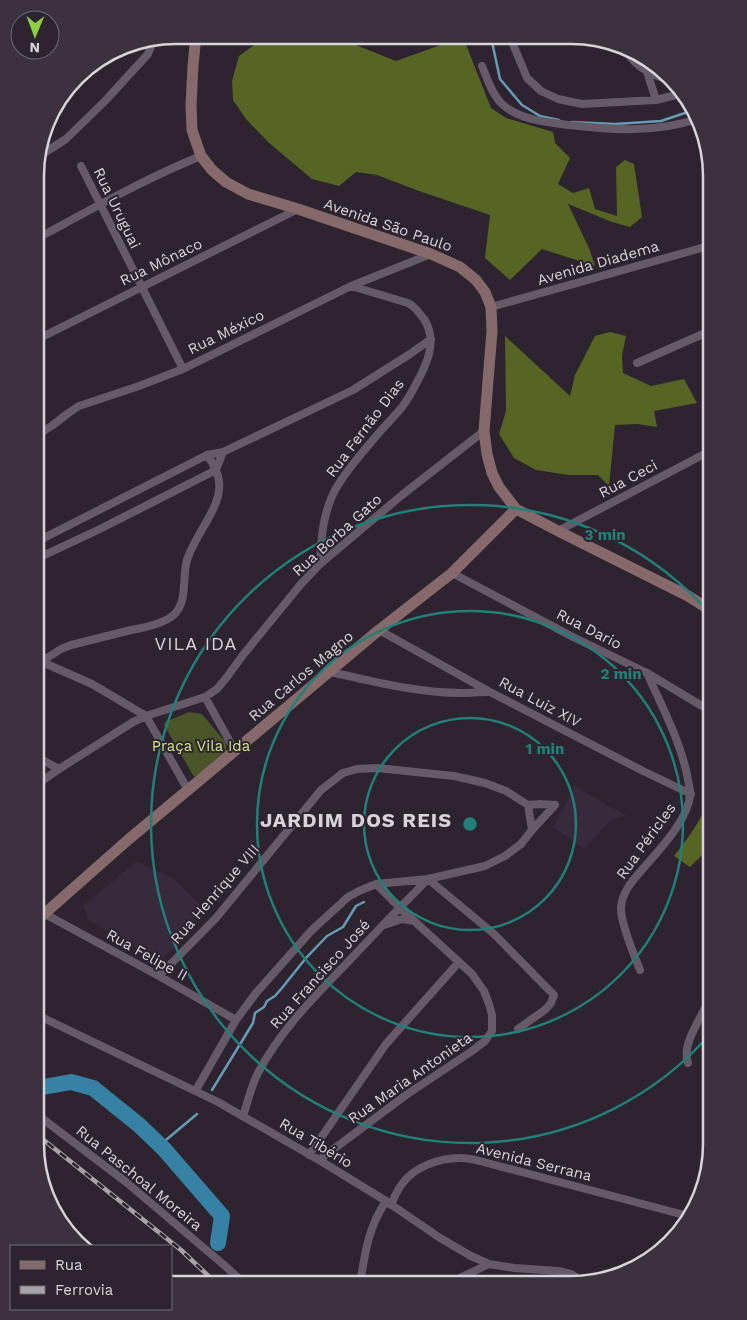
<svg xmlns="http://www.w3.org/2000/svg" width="747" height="1320" font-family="'Work Sans',sans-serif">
<rect width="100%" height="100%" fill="#2d2430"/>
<!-- built -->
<path fill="#372a3c" d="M575,786L627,816L612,819L584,849L553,827Z
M137,861L174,879L207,912L163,959H154L89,920L83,906Z"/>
<!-- green -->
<path fill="#4a5529" d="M189,712L202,714L226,743V753L211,767L194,777L164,725L165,722Z"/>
<!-- forest -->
<path fill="#566424" d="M267,36H333L396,61L463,37L491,108L506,118L553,132L555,143L570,158L558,184L573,193L589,188L595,209L617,216L616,167L625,160L634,164L642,217L630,227L612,222L568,204L589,248L595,266L542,249L510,280L485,258L490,215L419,191L377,175L356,172L339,186L312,179L268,142L246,119L233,100L232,81L239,56Z
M610,332L626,336L622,356L623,373L651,386L684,379L697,403L654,411L657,427L637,424L615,425L609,486L598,475H568L536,470L514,458L499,434L506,411L505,336L570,396L575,375L595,336Z
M707,794L712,796V845L690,867L674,856C684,843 710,811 707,794Z"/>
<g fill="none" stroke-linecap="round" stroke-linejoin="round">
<!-- stream -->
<path stroke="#689bb5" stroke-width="2.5" d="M491,37L500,79L522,105L540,116L559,120
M572,122L615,124L661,121L691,111
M212,1090L253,1023L255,1013L264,1007L267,1001L275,996L282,988L306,958L327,936L343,927L356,906L364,902
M160,1145L197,1114"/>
<!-- river -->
<path stroke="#3782a4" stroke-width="16" d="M38,1088L71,1082L93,1088L139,1125L164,1149L222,1216L218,1243"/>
<!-- street -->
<path stroke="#645a68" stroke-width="8" d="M510,37L527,78L541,91L558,99L582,104L656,100L680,94
M626,51C637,69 653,75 672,81
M482,66C487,78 492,94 501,103C518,120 546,122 569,125C612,130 656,133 697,119
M647,72L656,100
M36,158L66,139L105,101L148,54L154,39
M81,166L183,369
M36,239C90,210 144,179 201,156
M491,307L712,245
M36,340L298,209
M637,363L712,330
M36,436L53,425L67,414L79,406L139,386L183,369L351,286L431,254
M558,531L712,450
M36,542L207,455L223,452L353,390L410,354L431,339
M36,559L100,529L216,470L223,452
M320,564C321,538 323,513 335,490C345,472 359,456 372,441C380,431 389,422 398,412C405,404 411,394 416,384C427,364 438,341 424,319C419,313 416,307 408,303L351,286
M452,573L573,637L647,673L712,712
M379,630L490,692L641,770L691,794
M42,662L92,684L146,716L188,790
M36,665L61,649L71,645C91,640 111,635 131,630C143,628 157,625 168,619C190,607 181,580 187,560C194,537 217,512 219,490C221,478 214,464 207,455
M330,672C373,681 417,693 461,693C470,693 479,692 488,692
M205,697L235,751
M35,756L59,769
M35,786L59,769L133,722L146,716L205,697L217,689L227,677L243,655L301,584L320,564L402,495L484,431
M528,805L540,804L555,805
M428,879L494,934L554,995L551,1003L546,1009L518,1029
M45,914L159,976L236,1020
M384,925L402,919L414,921
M640,970C634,955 620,922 621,907C622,893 632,881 641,871C657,852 688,821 690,795C691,791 689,785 688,780C682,744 662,707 647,673
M159,976L216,918L321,790L343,773L357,769L377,768L454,776L485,783L506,791L528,805L532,830
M35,1014L218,1102L319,1160L386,1201L440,1238L471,1256L489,1264L514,1268L558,1271L571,1274L576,1277L582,1283
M688,1063C680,1043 706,1012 712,993
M196,1090L236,1020L256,993L311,931L348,897L359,891L376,884L428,879L485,866L505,856L521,844L532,830L555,805
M35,1113L126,1182L224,1265L245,1284
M243,1116C248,1102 251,1086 258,1073C280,1031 313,998 346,964C373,935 400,907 428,879
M309,1155L386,1044L459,962
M319,1160L406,1095L472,1051L485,1041L492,1031V1015L489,1004L484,991L472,974L399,907L376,884
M391,1205C394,1198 397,1190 402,1184C414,1167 439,1158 460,1158C471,1158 481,1161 491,1164L688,1216
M360,1284C365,1253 368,1228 386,1201
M445,1285L489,1264"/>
<!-- secondary -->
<path stroke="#866a6b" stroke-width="11" d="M196,35L193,66L191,105L192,130L201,156L212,170L226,182L248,194L298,209L431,254L460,267L476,280L485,292L491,307L492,331L484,431L487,454L492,473L499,487L516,509L558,531L688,596L712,611
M35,922L129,839L188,790L379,630L452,573L516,509"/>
<defs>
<path id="rail" d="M35,1133L181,1250L217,1284"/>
</defs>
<!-- rail casing -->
<use href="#rail" stroke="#a7a1aa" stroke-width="4.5"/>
<!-- rail -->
<use href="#rail" stroke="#2d2430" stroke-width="2.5" stroke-dasharray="8" stroke-linecap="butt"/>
</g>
<!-- distance rings -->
<g fill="none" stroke="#237f79" stroke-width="2.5">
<circle cx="470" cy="824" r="106"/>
<circle cx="470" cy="824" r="213"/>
<path d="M711 1033A319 319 0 1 1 711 615"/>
</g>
<g text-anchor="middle" stroke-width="4" stroke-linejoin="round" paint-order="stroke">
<!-- street labels -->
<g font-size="15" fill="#d9d4dc" stroke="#2d2430">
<text transform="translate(117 208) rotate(64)" y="5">Rua Uruguai</text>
<text transform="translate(388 225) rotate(19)" y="5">Avenida São Paulo</text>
<text transform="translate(161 262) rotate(-26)" y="5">Rua Mônaco</text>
<text transform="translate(598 263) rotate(-16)" y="5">Avenida Diadema</text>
<text transform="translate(226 332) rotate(-26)" y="5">Rua México</text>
<text transform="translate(365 428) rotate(-53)" y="5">Rua Fernão Dias</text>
<text transform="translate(628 479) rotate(-28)" y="5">Rua Ceci</text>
<text transform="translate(337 535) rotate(-42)" y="5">Rua Borba Gato</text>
<text transform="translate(589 629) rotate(27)" y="5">Rua Dario</text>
<text transform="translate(301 676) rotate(-40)" y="5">Rua Carlos Magno</text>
<text transform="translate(540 702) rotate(28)" y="5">Rua Luiz XIV</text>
<text transform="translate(646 841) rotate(-54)" y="5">Rua Péricles</text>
<text transform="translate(215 894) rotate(-49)" y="5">Rua Henrique VIII</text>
<text transform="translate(147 955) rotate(29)" y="5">Rua Felipe II</text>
<text transform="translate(320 974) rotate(-48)" y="5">Rua Francisco José</text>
<text transform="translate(410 1078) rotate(-35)" y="5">Rua Maria Antonieta</text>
<text transform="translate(316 1143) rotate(31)" y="5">Rua Tibério</text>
<text transform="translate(534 1162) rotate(14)" y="5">Avenida Serrana</text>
<text transform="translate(139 1178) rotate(39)" y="5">Rua Paschoal Moreira</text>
</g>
<!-- park labels -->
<g font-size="15" fill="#d0e78b" stroke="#2d2430">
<text x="201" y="751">Praça Vila Ida</text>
</g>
<!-- quarter labels -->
<g font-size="18" letter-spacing="1" fill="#d9d4dc" stroke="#2d2430">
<text x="196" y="650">VILA IDA</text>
</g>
<!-- district labels -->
<g font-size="20" font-weight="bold" letter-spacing="1" fill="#d9d4dc" stroke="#2d2430">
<text x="356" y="827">JARDIM DOS REIS</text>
</g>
</g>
<!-- crop -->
<path d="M0 0H747V1320H0ZM176 44H571A132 132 0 0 1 703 176V1144A132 132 0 0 1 571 1276H176A132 132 0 0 1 44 1144V176A132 132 0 0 1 176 44Z" fill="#3b323e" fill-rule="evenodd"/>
<path fill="none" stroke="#d9d4dc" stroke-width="2.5" d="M176 44H571A132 132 0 0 1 703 176V1144A132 132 0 0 1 571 1276H176A132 132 0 0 1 44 1144V176A132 132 0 0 1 176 44Z"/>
<circle cx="470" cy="824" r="8" fill="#237f79" stroke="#2d2430" stroke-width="2.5"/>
<g font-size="15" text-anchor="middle" font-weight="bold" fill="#237f79" stroke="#2d2430" stroke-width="4" stroke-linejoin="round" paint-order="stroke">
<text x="605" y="540">3 min</text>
<text x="621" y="679">2 min</text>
<text x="545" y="754">1 min</text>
</g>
<!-- legend -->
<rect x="10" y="1245" width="162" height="65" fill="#2d2430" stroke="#726a75"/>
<rect x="20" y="1261" width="25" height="8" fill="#866a6b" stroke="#726a75"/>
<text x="55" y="1270" font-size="15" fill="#d9d4dc">Rua</text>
<rect x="20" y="1286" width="25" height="8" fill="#a7a1aa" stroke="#726a75"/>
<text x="55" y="1295" font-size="15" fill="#d9d4dc">Ferrovia</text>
<!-- north arrow -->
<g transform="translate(35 35) rotate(181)"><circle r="24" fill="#2d2430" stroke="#726a75"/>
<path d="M0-4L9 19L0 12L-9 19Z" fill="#8dce44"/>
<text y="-8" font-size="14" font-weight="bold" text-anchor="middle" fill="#d9d4dc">N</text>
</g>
</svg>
